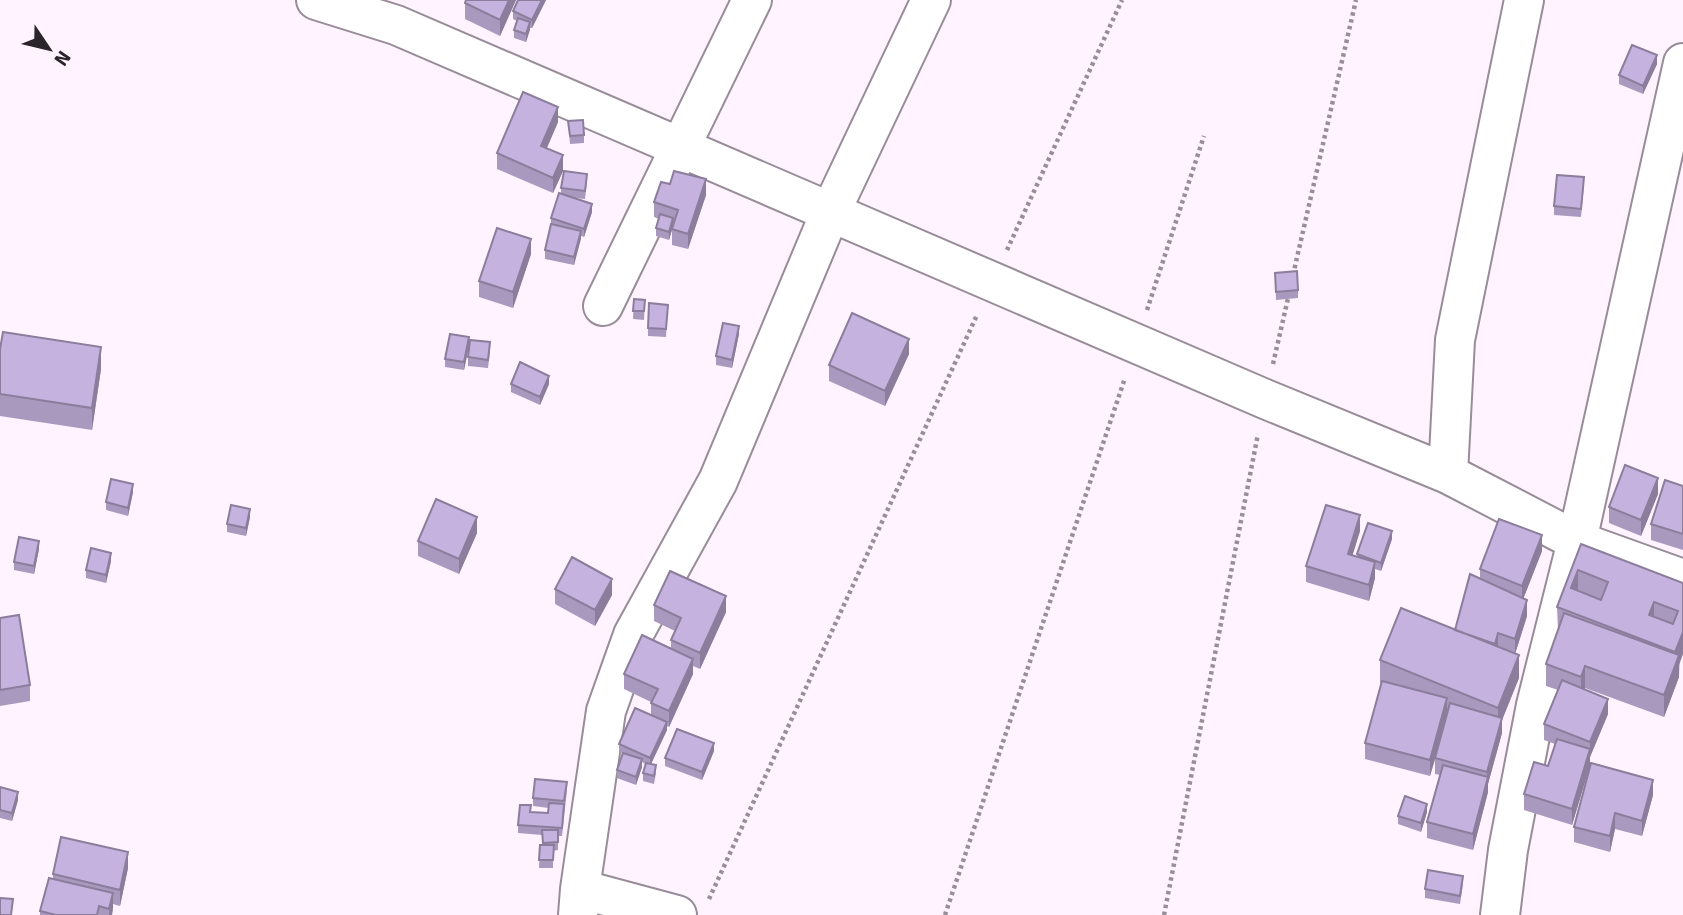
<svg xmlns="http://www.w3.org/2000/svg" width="1683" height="915" font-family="Signika,sans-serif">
<rect width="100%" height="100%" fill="#fff3ff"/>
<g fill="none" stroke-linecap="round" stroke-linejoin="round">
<defs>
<path id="street" d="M316,0L396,25L1265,399L1448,474L1577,541L1683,579
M603,306L752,0
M1448,474L1455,340L1524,0
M580,889L677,915
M578,915L580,889L606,711L633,635L718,481L830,213L931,0
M1500,915L1508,850L1536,705L1577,541L1683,63"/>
</defs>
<!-- street casing -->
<use href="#street" stroke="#998c99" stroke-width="42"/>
<!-- path -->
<path stroke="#978f97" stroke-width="4.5" stroke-dasharray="3.5 3.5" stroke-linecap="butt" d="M1007,250L1122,0
M1293,275L1356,0
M1147,310L1204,136
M1273,364L1289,294
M709,899L977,315
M945,915L1125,378
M1164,915L1258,434"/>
<!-- street -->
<use href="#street" stroke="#fff" stroke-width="38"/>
</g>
<!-- wall -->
<path fill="#aa99bf" d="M516,0L500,36L465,19V3Z
M518,0H546L532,28H530L526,42L514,38V30L517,21L513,19V11Z
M1657,64L1643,94L1619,84V75Z
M568,121L584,135V143L570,144Z
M558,122L547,148L563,171L553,193L497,169V153Z
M587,182L585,199L575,198L592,212L584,237L581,236L574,265L545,259V250L551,226V218L561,193V188Z
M1584,185L1581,217L1554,215V206Z
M706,195L688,249L672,245V230L669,240L656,236V228L659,219L654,217V202Z
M531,254L513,308L479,297V281Z
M1275,273L1298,290V298L1276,300Z
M634,299L645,300L644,320L633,319Z
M668,305L666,337L648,336V328Z
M739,334L732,368L716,365V356Z
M469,346L464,370L445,367V359Z
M0,349L101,369L92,430L0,416Z
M490,351L488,368L468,366V357Z
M909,354L885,406L829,381V365Z
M511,384H549L540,405L511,392Z
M1683,486V550L1651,540V524Z
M133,492L128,516L106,510V502Z
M1658,494L1641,536L1609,523V507Z
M250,517L246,536L227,532V524Z
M1360,531L1352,556L1357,557V554L1392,539L1381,571L1375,569V578L1369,601L1306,582V566Z
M477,533L459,574L418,556V541Z
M1581,544L1683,583L1679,677L1664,717L1585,688V690L1608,714L1590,757V764L1653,795L1642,836L1615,829L1610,852L1574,842V827L1589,769L1572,825L1524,810V794L1548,766L1555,744L1544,740V724L1558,690L1546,686V664L1558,630L1557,607Z
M39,549L34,574L14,570V562Z
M1542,551L1523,599L1527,616L1515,654L1519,678L1502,720V733L1488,784V792L1473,850L1427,838V822L1440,775L1435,774V760L1430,776L1365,759V743L1381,683H1380V660L1455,630L1480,579V569Z
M111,561L106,583L86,578V570Z
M555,589L612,595L595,626L555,604Z
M654,605L726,612L700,669L693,666V674L669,727L667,726V730L651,764L656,773L654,784L643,781V773L645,764L642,762V767L636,785L617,778V770L622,753L619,752V744L651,715V702L624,689V674L671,649V640L675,631L654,621Z
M0,618L30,685V701L0,706Z
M714,751L702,780L665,766V758Z
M0,787L18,800L12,821L0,818Z
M567,790L562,836H558V850L553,851V868H539L540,845H542V835L518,833V825L531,812L548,813L549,808L533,806V798Z
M1427,812L1421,832L1398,824V816Z
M128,868L120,906L113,904L112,915H40V911L53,879V874Z
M1463,884L1460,904L1425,898V889Z"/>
<!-- shaded-wall -->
<path fill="#8b7d9b" d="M509,0H516L500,36V20Z
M542,0H546L532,28V20Z
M530,22V30L526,42V34Z
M1657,55V64L1643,94V86Z
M558,107V122L541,161V146Z
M563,155V171L553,193V178Z
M706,179V195L688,249V234Z
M592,204V212L584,237V229Z
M673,218V226L669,240V232Z
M581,231V239L574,265V257Z
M531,239V254L513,308V292Z
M739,326V334L732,368V360Z
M469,337V346L464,370V362Z
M909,339V354L885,406V391Z
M101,347V369L92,430V408Z
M549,376V384L540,405V397Z
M1658,478V494L1641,536V520Z
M133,484V492L128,516V508Z
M250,509V517L246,536V528Z
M1360,515V531L1348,570V554Z
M477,517V533L459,574V559Z
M1392,531V539L1381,571V563Z
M1542,535V551L1522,602V586Z
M39,541V549L34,574V566Z
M111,553V561L106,583V575Z
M1375,562V578L1369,601V585Z
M1578,570V592L1571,588Z
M612,579V595L595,626V610Z
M726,596V612L700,669V653Z
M1527,600V616L1515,654V639Z
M1654,602V624L1649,615Z
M1683,632V654L1679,665V677L1664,717V695L1675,664V652Z
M1498,633V649L1495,660V644Z
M1519,655V678L1502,720V733L1488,784V792L1473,850V834L1487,781V772L1498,730V708Z
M693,659V674L669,727V711Z
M1585,666V688L1581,699V677Z
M1447,698V714L1430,776V760Z
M1608,699V714L1590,757V765L1572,825V809L1590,750V742Z
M667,722V730L650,766V758Z
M714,743V751L702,780V772Z
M642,759V767L636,785V777Z
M1653,780V795L1642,836V821Z
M18,792V800L12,821V813Z
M1427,804V812L1421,832V823Z
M1615,813V829L1610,852V836Z
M128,852V868L120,906V890Z
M113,893V908L112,915H109V909Z"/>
<!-- building -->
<path fill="#c6b2de" stroke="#8b7d9b" stroke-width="2" fill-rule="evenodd" d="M466,0H509L500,20L465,3Z
M518,0H542L532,20L513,11Z
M518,18L530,22L526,34L514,30Z
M1632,45L1657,55L1643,86L1619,75Z
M523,92L558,107L541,146L563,155L553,178L497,153Z
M583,120L584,135L570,136L568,121Z
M564,171L587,174L585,191L561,188Z
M674,171L706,179L688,234L672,229L678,210L654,202L661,182L670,184Z
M1557,175L1584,177L1581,209L1554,206Z
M559,193L592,204L584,229L551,218Z
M660,214L673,218L669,232L656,228Z
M551,224L581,231L574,257L545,250Z
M497,228L531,239L513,292L479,281Z
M1297,271L1298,290L1276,292L1275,273Z
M634,299L645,300L644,311H633Z
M649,303L668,305L666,329L648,328Z
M852,313L909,339L885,391L829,365Z
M723,323L739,326L732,360L716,356Z
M3,332L101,347L92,408L0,394V349Z
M450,334L469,337L464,362L445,359Z
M470,340L490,342L488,360L468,357Z
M520,362L549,376L540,397L511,384Z
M1625,465L1658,478L1641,520L1609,507Z
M111,479L133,484L128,508L106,502Z
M1665,480L1683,486V534L1651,524Z
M436,499L477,517L459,559L418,541Z
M231,505L250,509L246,528L227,524Z
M1326,505L1360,515L1348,554L1375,562L1369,585L1306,566Z
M1499,519L1542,535L1522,586L1480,569Z
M1368,523L1392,531L1381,563L1357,554Z
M19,537L39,541L34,566L14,562Z
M1581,544L1683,583V632L1675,652L1557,607ZM1578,570L1608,582L1601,600L1571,588ZM1654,602L1678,611L1673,624L1649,615Z
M91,548L111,553L106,575L86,570Z
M572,557L612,579L595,610L555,589Z
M670,571L726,596L700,653L671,640L681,618L654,605Z
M1470,574L1527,600L1515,639L1498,633L1495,644L1455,630Z
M1401,608L1519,655L1498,708L1380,660Z
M1564,613L1679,655L1664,695L1585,666L1581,677L1546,664Z
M19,615L30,685L0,690V618Z
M642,635L693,659L669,711L651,703L658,689L624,674Z
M1562,680L1608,699L1590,742L1544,724Z
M1382,681L1447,698L1430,760L1365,743Z
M1450,703L1502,718L1487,772L1435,758Z
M635,708L667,722L650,758L619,744Z
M677,729L714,743L702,772L665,758Z
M1557,739L1590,749L1572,809L1524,794L1534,762L1548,766Z
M623,753L642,759L636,777L617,770Z
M646,763L656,765L654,776L643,773Z
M1591,763L1653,780L1642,821L1615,813L1610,836L1574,827Z
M1443,765L1488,777L1473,834L1427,822Z
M535,779L567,782L564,801L533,798Z
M0,787L18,792L12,813L0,810Z
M1405,796L1427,804L1421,823L1398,816Z
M549,803L564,804L562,828L518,825L520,805H531L530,812L548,813Z
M542,830H558V842L543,843Z
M61,837L128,852L120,890L53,874Z
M540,845H554L553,860H539Z
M1428,870L1463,876L1460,896L1425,889Z
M49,878L113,893L109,909L99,906L97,915H56L40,911Z
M0,898L13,899L11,915H0Z"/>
<!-- north arrow -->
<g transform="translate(49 49) rotate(125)" stroke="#fff3ff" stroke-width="5" paint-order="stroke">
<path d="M0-5L12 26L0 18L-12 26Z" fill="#2a252a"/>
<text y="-10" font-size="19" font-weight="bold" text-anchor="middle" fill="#2a252a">N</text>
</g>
</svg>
